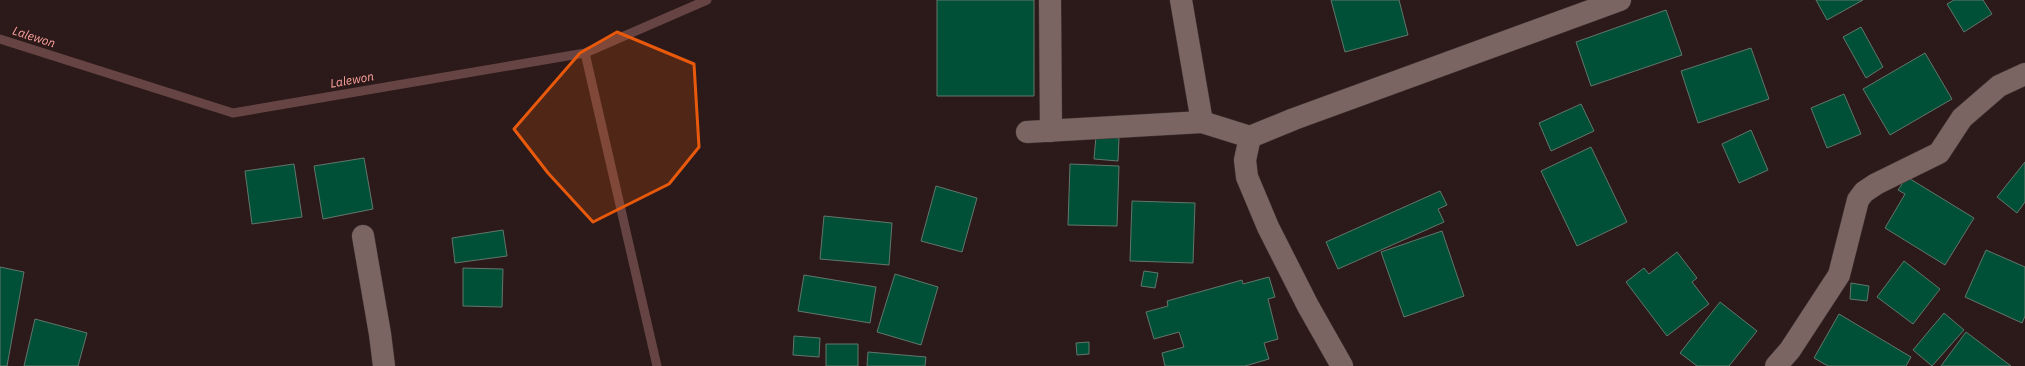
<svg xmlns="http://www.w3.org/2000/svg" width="2025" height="366" font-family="'IBM Plex Sans',sans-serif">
<rect width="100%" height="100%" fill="#2b1a19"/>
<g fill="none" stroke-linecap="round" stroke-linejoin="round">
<!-- stream -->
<path stroke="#644" stroke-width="9" d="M0,39L233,113L585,53L707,0
M585,53L657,366"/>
</g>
<!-- building -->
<path fill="#005037" stroke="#62766c" d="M937,0H1034V96H937Z
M1331,0H1399L1408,35L1345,52Z
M1816,0H1863L1827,20Z
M1954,0H1983L1992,14L1964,32L1947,4Z
M1666,10L1682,55L1591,86L1576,42Z
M1861,27L1883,67L1866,78L1843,37Z
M1751,48L1769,99L1698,123L1681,71Z
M1925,53L1952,99L1890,135L1863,89Z
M1844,94L1861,134L1827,148L1811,108Z
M1581,104L1594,131L1551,151L1539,123Z
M1751,130L1768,170L1739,183L1722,144Z
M1096,136L1119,138L1118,161L1094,159Z
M1591,147L1627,222L1577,246L1541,171Z
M364,158L373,209L323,219L314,166Z
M2025,162V202L2017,213L1997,197Z
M294,164L302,217L252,224L245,171Z
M1070,164L1119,166L1117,226L1068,225Z
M1907,177L1974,218L1945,265L1885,228L1905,194L1898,190Z
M936,186L977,198L962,252L921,241Z
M1440,191L1447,205L1438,209L1444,222L1338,269L1326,242Z
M1132,201L1195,203L1193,263L1130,261Z
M824,216L892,223L889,265L820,259Z
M503,230L507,256L455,263L452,238Z
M1442,231L1464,296L1404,317L1381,252Z
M1986,250L2025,267V316L2022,323L1965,297Z
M1677,252L1697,278L1692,282L1709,304L1667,336L1626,282L1644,268L1649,274Z
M1904,261L1940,289L1913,324L1877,297Z
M0,267L24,272L7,366H0Z
M463,268L503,269L502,307L463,306Z
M1144,271L1158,273L1155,288L1141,286Z
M895,274L938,287L921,345L877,332Z
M804,275L876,287L870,323L798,311Z
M1269,277L1275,297L1268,299L1278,339L1264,343L1269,359L1245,366H1165L1162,353L1184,347L1179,332L1154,339L1146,312L1168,306L1167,301L1242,280L1243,284Z
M1851,283L1869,286L1867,301L1850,299Z
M1720,302L1757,331L1729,366H1697L1680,353Z
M1944,313L1964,330L1932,366L1913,350Z
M1839,314L1911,357L1906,366H1828L1814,358Z
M35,319L87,333L78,366H24Z
M1966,332L2011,366H1941Z
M794,336L820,338L819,357L793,355Z
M1089,342V354L1077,355L1076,343Z
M826,344H858V366H826Z
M868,352L926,357L925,366H867Z"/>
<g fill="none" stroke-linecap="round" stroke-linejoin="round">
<defs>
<path id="minor" d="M1050,0L1051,131
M1181,0L1202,122
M1027,132L1202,122L1250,137
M363,236L380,334L384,366
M1342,366L1308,306L1268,227L1247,177L1245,160L1250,137L1294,119L1620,0
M1776,366L1790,350L1839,275L1858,200L1864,192L1876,184L1939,153L1962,118L1999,86L2025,74"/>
</defs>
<!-- minor casing -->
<use href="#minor" stroke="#433635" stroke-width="23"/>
<!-- minor -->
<use href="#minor" stroke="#7a6563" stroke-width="22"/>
</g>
<!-- marked area -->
<path fill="#e8590c" fill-opacity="0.2" stroke="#e8590c" stroke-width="3" stroke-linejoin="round" d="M617,32L694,64L699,147L669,184L593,222L548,173L514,129L580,53Z"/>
<g text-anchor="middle" stroke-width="3" stroke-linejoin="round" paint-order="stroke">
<!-- water labels -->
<g font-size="12" font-style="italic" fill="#ffa29d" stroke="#2b1a19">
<text transform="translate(34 37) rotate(18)" y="4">Lalewon</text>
<text transform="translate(352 80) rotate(-10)" y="4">Lalewon</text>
</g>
</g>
</svg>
